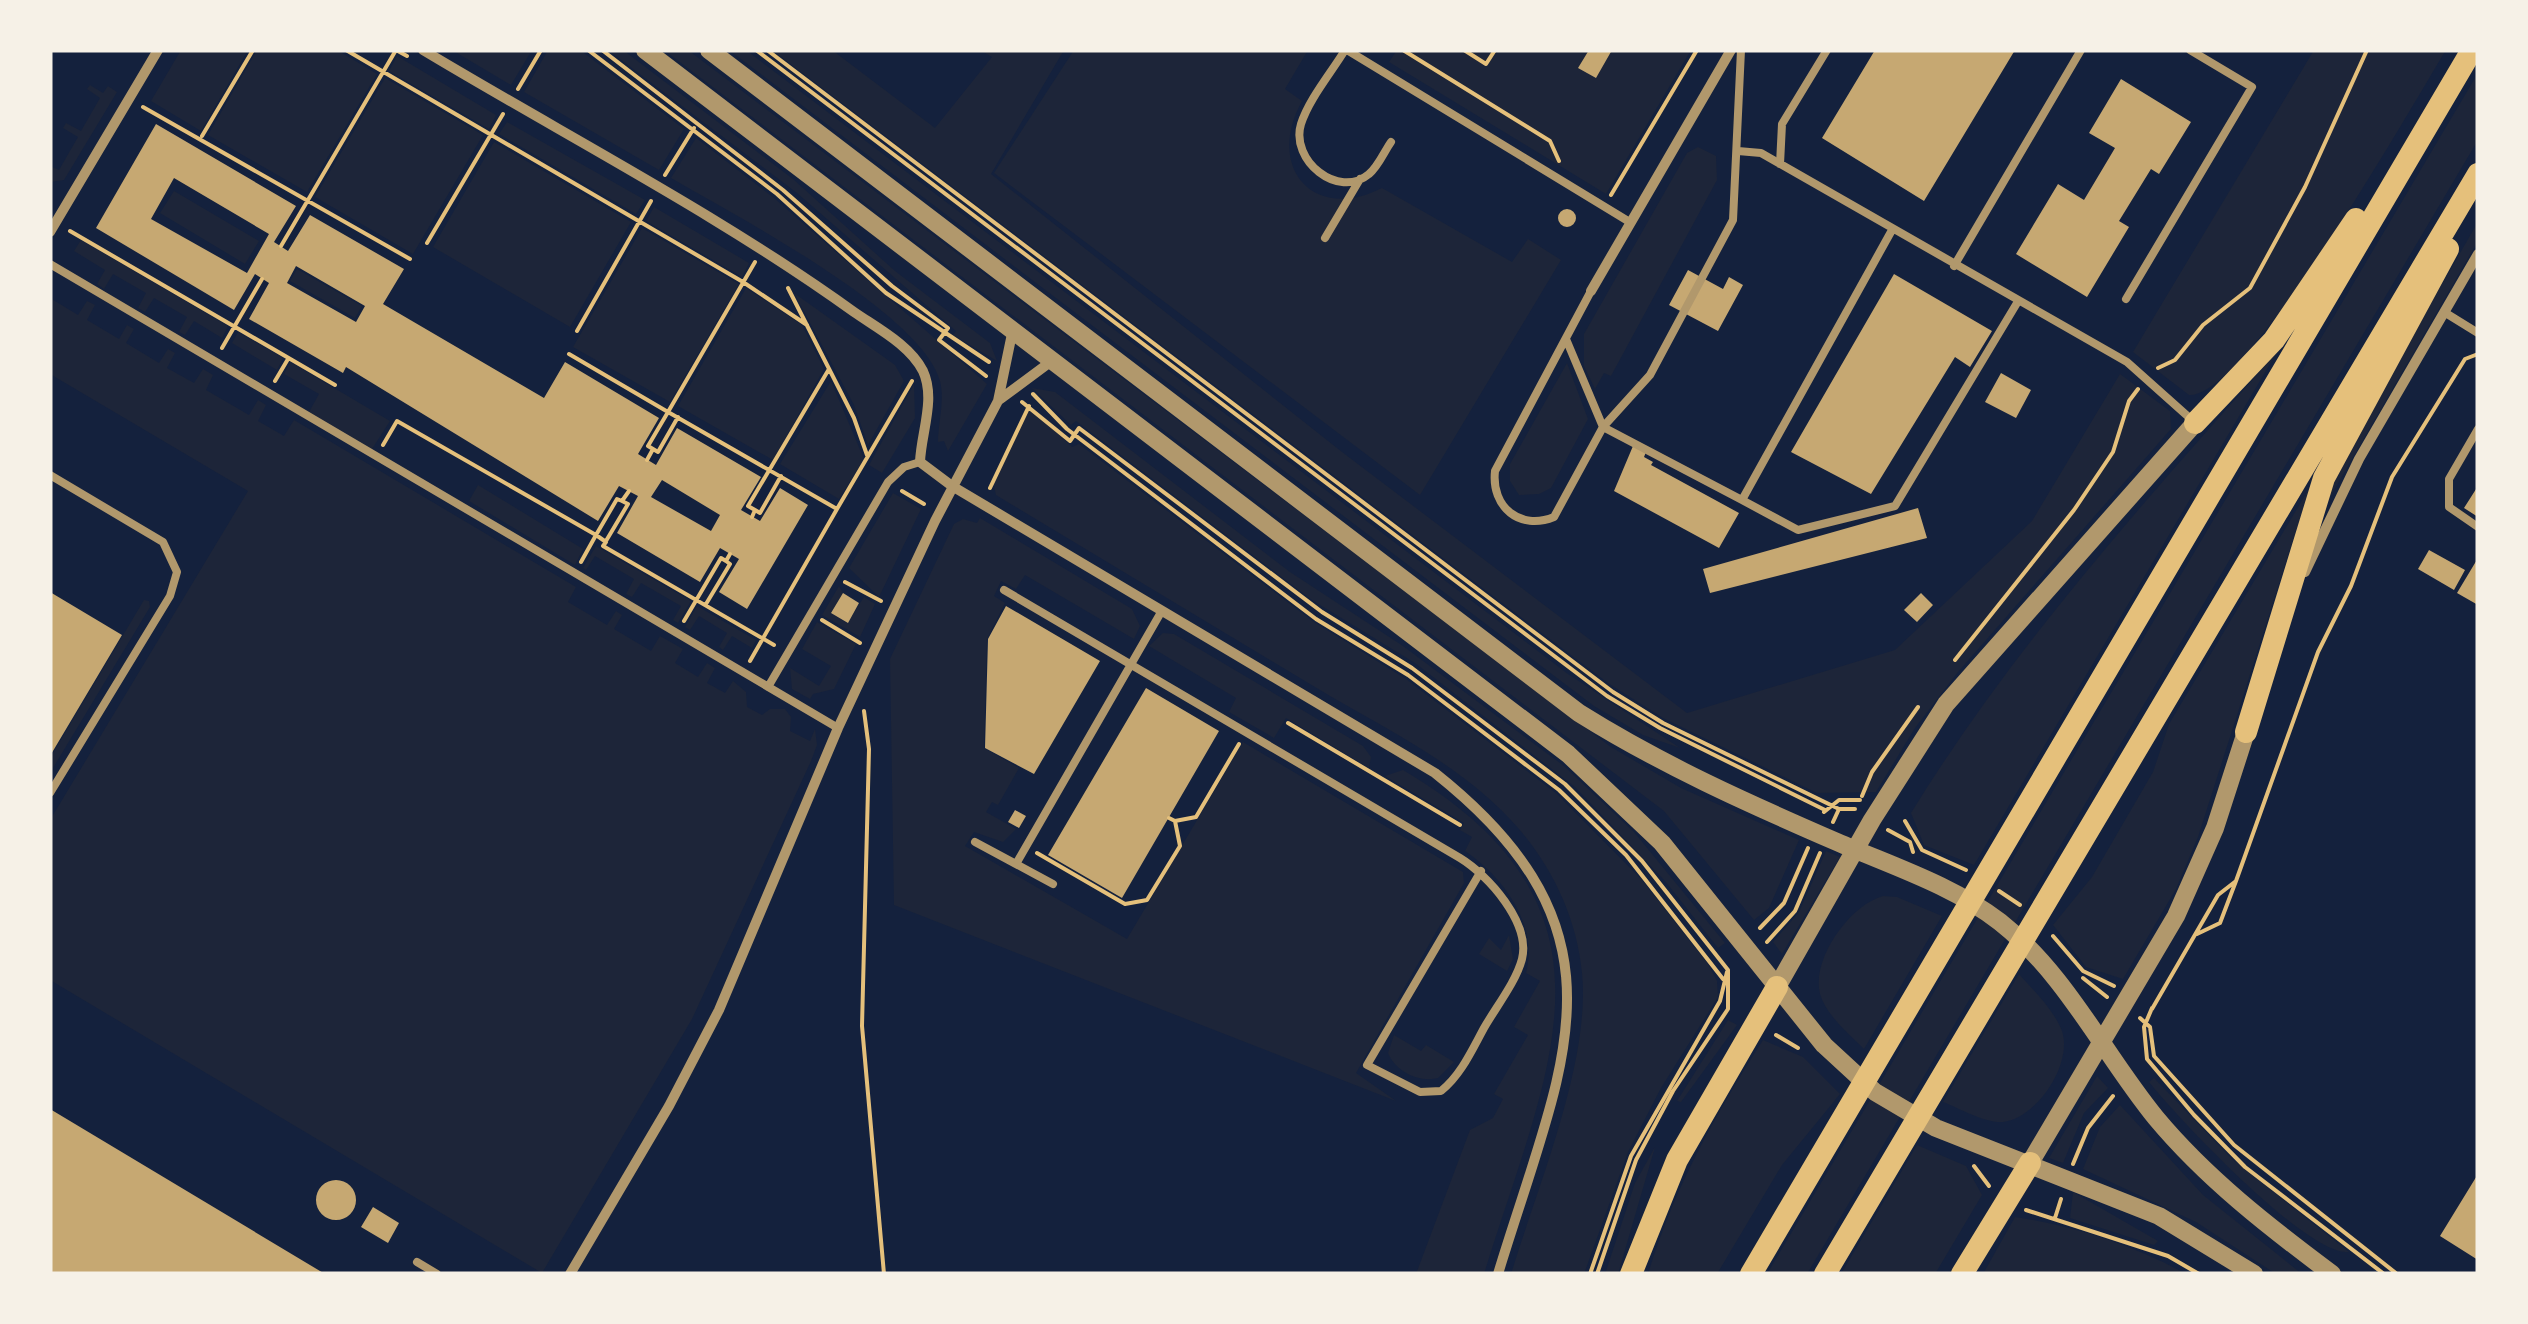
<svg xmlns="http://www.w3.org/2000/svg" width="2528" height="1324" font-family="Arial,sans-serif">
<rect width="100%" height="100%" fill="#14213d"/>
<!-- green -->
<path fill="#1d2539" d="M181,50H248L201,131L151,101Z
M257,50H337L377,74L307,192L208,135Z
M452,50H532L511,85Z
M548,50H580L684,129L659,170L524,92Z
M608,50H623L793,179L895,271L990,343L997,361L953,335L956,331L797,193Z
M664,50H688L1611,747L1681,788L1799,840L1769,908L1754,920L1664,811Z
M729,50H746L1568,674L1680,748L1643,735L1594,706Z
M772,50H832L935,128L992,57L980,50H1064L991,174L1342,452L1687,713L1895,650L2032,521L2120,374L2170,411L2171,429L1958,672L1915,728L1876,792L1817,793L1663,718L1608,683Z
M1074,50H1308L1285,89L1302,101C1265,168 1314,223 1382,188L1512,262L1528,239L1561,260L1420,495L994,173Z
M1397,50H1691L1606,194L1389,62Z
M2314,50H2446C2411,107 2248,397 2189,395L2133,352Z
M397,56L496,115L489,129L389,71Z
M2478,73V140L1807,1274H1767Z
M385,78L483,135L413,254L315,197Z
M90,85L103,93L108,86L117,92L64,180L51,182L50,166L59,170L78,137L63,128L66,123L81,131L100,98L87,89Z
M507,122L645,200L636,214L499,134Z
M696,138L774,198L987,384L948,451L944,441L938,442C938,423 945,400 940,381C922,313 733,214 671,178Z
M494,142L631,222L570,327L433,247Z
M1698,147L1716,156L1717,180L1611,376L1604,373L1595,389L1584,366V334L1687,153Z
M174,191L259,241L245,264L160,213Z
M654,207L749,263L742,277L646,221Z
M2478,222V241L2326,504L2343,455Z
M642,228L739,284L670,402L573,347Z
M81,240L228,326L222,338L194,321L185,335L179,332L187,317L154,298L145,312L138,308L146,293L113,274L104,289L97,284L105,270L74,251Z
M297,269L362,306L355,318L290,281Z
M746,288L802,325L824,369L773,460L678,406Z
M794,293L895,365L904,381L868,445L854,405Z
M50,298L78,315L87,301L95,305L87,320L119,339L127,325L134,329L126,343L159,363L168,349L175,353L167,368L194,383L203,369L213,375L206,390L249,415L258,400L266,405L258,421L284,436L294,420L576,587L568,602L607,625L616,611L622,615L614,629L651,651L660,636L683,649L675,663L698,677L707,663L715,668L707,683L725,693L733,681L746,692L747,707L762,715L770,709H785L791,717L790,731L810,741L815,729L817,745L811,761L692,1019L542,1273L50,980V820L248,491L50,374Z
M238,332L283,358L277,370L232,343Z
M2277,352L1974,865L1924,845L1911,813C2015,644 2146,500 2277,352Z
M290,362L390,421L372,449L309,412L319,394L284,374Z
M1567,363L1588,419L1551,488L1539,494L1519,495L1510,481V464Z
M831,381L864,459L839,499L780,464Z
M914,384L915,418L882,473L869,465Z
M1032,388L1055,392L1290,572L1403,646L1564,766L1634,832L1725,943L1718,948L1665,881L1575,787L1415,663L1312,600L1076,421L1071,425Z
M1029,406L1072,447L1079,444L1314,622L1406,679L1557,794L1642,880L1708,964L1717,981L1718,997L1661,1088L1628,1152L1584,1274H1511C1537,1188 1591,1061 1582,973C1577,920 1554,870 1519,829C1465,766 1385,729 1315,687C1208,623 1102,559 996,495L993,482Z
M478,485L583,549L575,565L469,501Z
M2310,487L2198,837L2176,889L2123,979L2086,967L2053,925L2092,877L2153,772L2169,724Z
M893,493L921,509L879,597L849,568Z
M980,518L1132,609L1140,626L1134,639L1025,575L1016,589L1001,581L994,596L1005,603L987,639L984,748L1019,768L998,805L992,802L986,812L1016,829L1003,842L974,832L965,846L1127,939L1243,742L1463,872L1464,883L1356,1073L1396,1101L894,905L890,659L954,524L963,519L977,523Z
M596,546L691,601L678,623L673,620L681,606L641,583L632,597L626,594L634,579L595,556L586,570L583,568Z
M839,586L843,593L831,613L847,623L864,597L875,604L860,637L822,615Z
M144,600L149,601L150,607L50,773V758Z
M697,606L756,640L752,648L732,636L723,650L719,647L727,633L699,616L690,630L685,627Z
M817,622L856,644L834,689L813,694L810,699L792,689L790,668L819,686L831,666L802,649Z
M1163,633L1174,634L1363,746L1371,757L1369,768L1286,718L1274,738L1229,712L1236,698L1149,646Z
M1403,770C1637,908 1548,1066 1484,1274H1416L1470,1130L1493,1118L1503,1099L1494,1094L1528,1035L1514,1027L1540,981L1526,973C1539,924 1502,876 1465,851L1472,837L1460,830L1464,823L1385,776Z
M1826,851L1840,857L1782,954L1773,942L1799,912Z
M1883,896L1897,897L1942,916L1864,1049C1849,1034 1826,1015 1820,994C1811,959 1850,905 1883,896Z
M1509,935L1513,959L1507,971L1479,954L1489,938L1501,950Z
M2019,974C2033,990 2054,1010 2062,1031C2073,1064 2037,1118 2003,1122C1984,1123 1961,1109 1943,1102Z
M1728,1020L1737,1025L1681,1102L1677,1101Z
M1394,1035L1421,1051L1426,1045L1454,1062L1438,1078C1419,1083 1395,1071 1388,1053Z
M1763,1040L1803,1057L1840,1094L1782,1165L1717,1274H1648C1675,1186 1714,1117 1763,1040Z
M2097,1076L2108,1088L2084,1113L2063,1163L2049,1158Z
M2154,1078L2232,1159L2349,1252C2308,1257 2177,1117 2149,1082Z
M2120,1105L2203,1195L2302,1274H2276L2196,1222L2083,1169L2100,1127Z
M1917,1145L1966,1166L1982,1195L1935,1274H1841Z
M1655,1147L1618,1274H1605L1635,1183Z
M2073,1192L2158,1241L2154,1245L2070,1218Z
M2015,1217C2075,1226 2133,1245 2186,1274H1983Z"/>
<!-- building -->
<path fill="#c6a872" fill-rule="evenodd" d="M1589,50H1612L1596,78L1578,68Z
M1875,50H2015L1924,201L1822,138Z
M2121,79L2191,122L2159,174L2151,169L2119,221L2129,227L2087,297L2016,254L2058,184L2084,200L2115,148L2089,133Z
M156,124L296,206L274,242L288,251L310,215L404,269L383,304L544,398L565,362L659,418L638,454L656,465L677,428L761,477L741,510L760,521L780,488L808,505L747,609L719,592L739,559L720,548L700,582L617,533L638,496L619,486L598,521L346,367L343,373L249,319L269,283L255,274L234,310L96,228ZM174,178L269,234L247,273L151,219ZM296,266L365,306L356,322L287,283ZM662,480L720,515L711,531L651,497Z
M1558 218a9 9 0 1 1 18 0a9 9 0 1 1-18 0Z
M1688,270L1723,289L1729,277L1743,285L1718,331L1669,305Z
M1894,274L1992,331L1970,367L1955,357L1871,494L1791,452Z
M2001,373L2031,390L2016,418L1985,402Z
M1633,446L1646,452L1644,457L1653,462L1651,465L1739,513L1719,548L1614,491Z
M2478,486V517L2464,508Z
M1918,508L1927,538L1710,593L1703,569Z
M2429,550L2465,570L2454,590L2418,569Z
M2478,558V605L2457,593Z
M50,592L122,635L50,756Z
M843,593L859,603L848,623L831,613Z
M1921,593L1933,605L1917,622L1904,610Z
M1006,606L1100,661L1034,774L985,748L988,639Z
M1146,688L1219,731L1122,898L1048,855Z
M1015,810L1026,816L1019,828L1008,822Z
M50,1109L325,1274H50Z
M2478,1174V1260L2440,1236Z
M316 1200a20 20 0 1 1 40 0a20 20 0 1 1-40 0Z
M373,1207L399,1223L388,1243L361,1227Z"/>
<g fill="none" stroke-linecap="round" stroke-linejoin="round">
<!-- path -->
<path stroke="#e5c07b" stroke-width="4" d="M346,50L743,282L807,325
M396,50L407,56
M588,50L777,194L886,293L989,362
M602,50L783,190L892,286L948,328L939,340L986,376
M756,50L1607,696L1660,728L1825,810
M767,50L1613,692L1663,723L1839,809
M1403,50L1550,141L1559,161
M1464,50L1486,64L1495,50
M518,89L541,50
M143,107L410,259
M202,136L253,50
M665,175L694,128
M1611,195L1697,50
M70,231L335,385
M427,243L503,114
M281,246L396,50
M755,262L668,412L837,509L912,381
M788,288L854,418L867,455
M577,331L651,201
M222,348L262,279
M569,354L668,412L648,446L653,449
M2158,368L2175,360L2203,325L2250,288L2305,187L2367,50
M275,381L288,359
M1033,394L1067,429L1316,619L1408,675L1559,790L1626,855L1723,979
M1022,402L1070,441L1079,428L1322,612L1412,668L1565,784L1642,861L1728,970V1009L1673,1091L1636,1160L1597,1274
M383,445L397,421L596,535L617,499L622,501
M647,460L653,449L658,452L678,417
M990,488L1029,406
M902,491L924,504
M755,510L748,506L829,369
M752,517L755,510L760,513L781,476
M606,541L628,504L622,501L629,491
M581,562L596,535L606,542L603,546L774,645
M845,582L881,601
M706,604L730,564L726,561L730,554
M822,620L860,643
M684,621L721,558L726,561
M1955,660L2074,510L2113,452L2129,401L2138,389
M750,661L837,509
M864,711L869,749L862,1026L884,1274
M1288,723L1460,825
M1862,796L1872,772L1918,707
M1824,812L1839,800H1860
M1175,821L1196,817L1239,744
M1905,821L1922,850L1966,870
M1833,822L1839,809H1855
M1888,830L1910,842L1913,852
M1037,853L1125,904L1147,900L1180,846L1175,821L1169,818
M1999,891L2020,905
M1760,928L1784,903L1808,848
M2197,934L2220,923L2236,881
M2053,936L2083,971L2114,986
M1767,942L1795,911L1820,853
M2083,978L2107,997
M2152,1008L2144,1027L2147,1059L2194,1115L2245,1167L2384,1274
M2152,1009L2218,895L2236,881L2318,652L2351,586L2392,477L2465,359L2478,354
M2140,1018L2150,1027L2154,1056L2234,1145L2397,1274
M1776,1035L1798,1048
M2073,1164L2088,1128L2113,1096
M1974,1166L1989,1186
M2026,1210L2168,1256L2199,1274
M2055,1218L2061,1199
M1590,1274L1631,1156L1720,1001L1727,972"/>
<!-- service -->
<path stroke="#b1986c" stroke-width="8" d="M1345,50C1331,73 1309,99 1301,124C1290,160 1338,200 1369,174C1378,167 1384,152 1391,142
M1347,50L1628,221
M1738,151L1761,153L2127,362L2192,420
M1780,164L1782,124L1827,50
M1325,238L1360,179
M50,264L838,728
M1954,266L2081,50
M1591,291L1495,471C1491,507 1520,531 1554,517L1603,427L1742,500L1892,230
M2126,299L2252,87L2190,50
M2444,312L2478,333
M1566,339L1603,427L1650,375L1733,220L1741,50
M2478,429L2449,479V507L2478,527
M50,475L163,542L177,572L170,596L50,793
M1742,500L1798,530L1895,506L2017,303
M1004,590L1460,858C1488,875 1531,923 1522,959C1516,982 1496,1007 1484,1028C1472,1050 1461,1075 1441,1091L1420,1092L1367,1065L1481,871
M768,687L888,482L904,467L920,462
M975,842L1053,884
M1016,864L1160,614
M417,1262L437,1274"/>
<!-- minor -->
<path stroke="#b1986c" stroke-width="10" d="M423,50C566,136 718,214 854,312C877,328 910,345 923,371C936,399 921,433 920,462L952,486L1435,773C1639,935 1562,1063 1498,1274
M50,232L158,50
M1591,291L1731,50
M999,400L1053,360
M2305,572L2359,459L2478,254
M570,1274L669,1106L719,1010L838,728L935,521L998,401L1013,329"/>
<!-- tertiary -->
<path stroke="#b1986c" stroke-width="18" d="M645,50L1568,754L1662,843L1824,1045L1875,1092L1936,1128L2159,1216L2254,1274
M709,50L1579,713C1662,765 1747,803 1837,842C1892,866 1952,885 2000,922C2067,975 2103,1053 2156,1118C2206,1178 2269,1227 2332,1274
M1777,987L1872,820L1946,704L2195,423
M2030,1163L2176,916L2215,828L2246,732"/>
<!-- primary -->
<path stroke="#e5c07b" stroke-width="22" d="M2195,423L2274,340L2356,219
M2246,732L2324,478L2448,249
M1631,1274L1677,1160L1777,987
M1751,1274L2472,50
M1825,1274L2478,174
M1962,1274L2030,1163"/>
</g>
<!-- border -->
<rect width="2528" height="1324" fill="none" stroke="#f6f1e7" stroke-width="105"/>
</svg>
